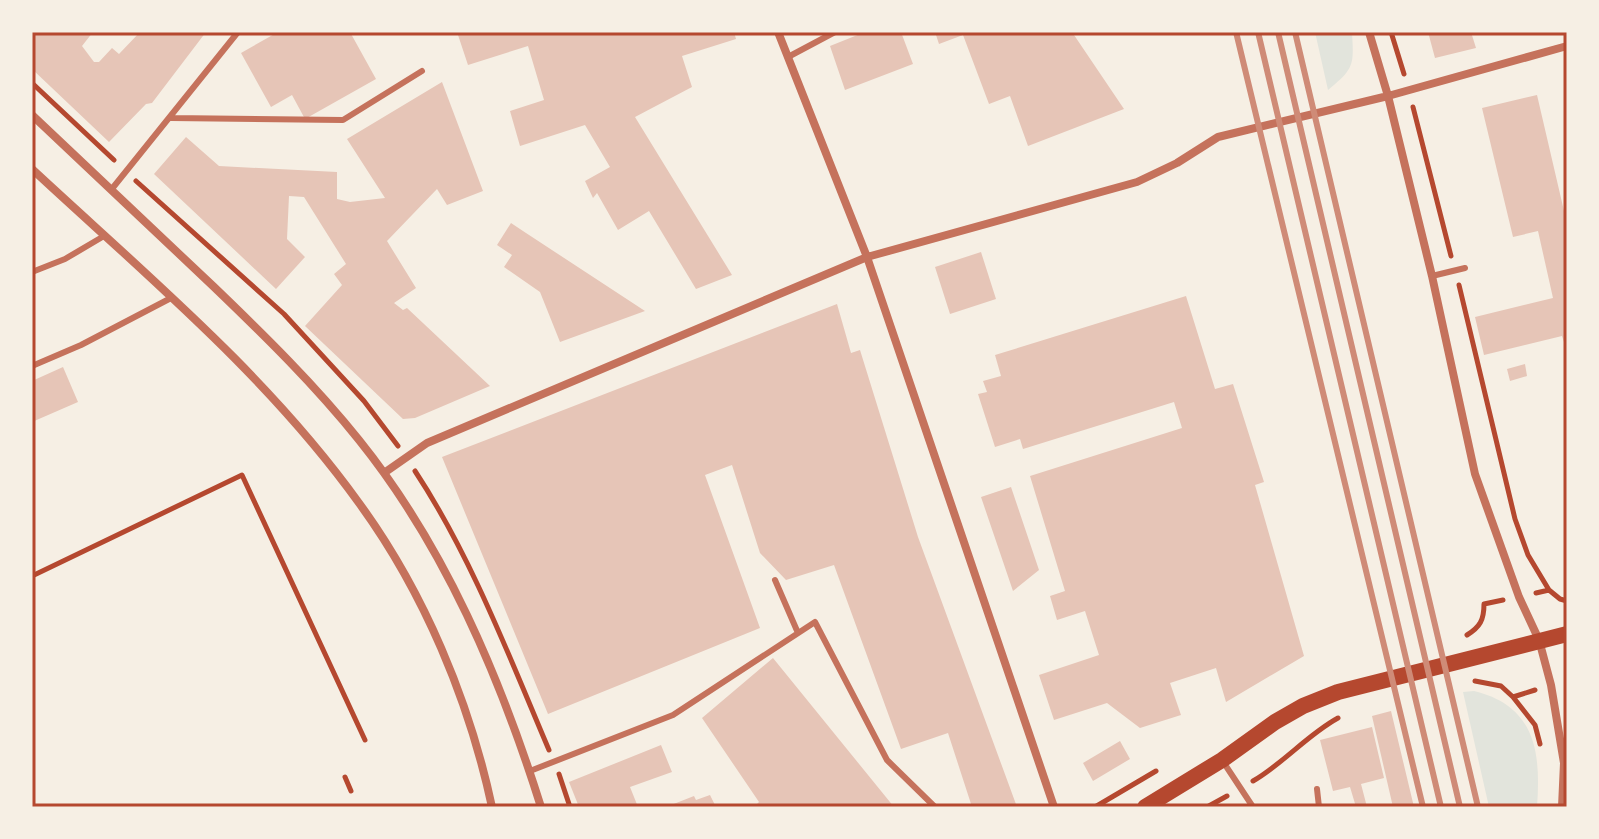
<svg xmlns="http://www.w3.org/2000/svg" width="1599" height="839" font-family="'Titillium Web',sans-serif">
<rect width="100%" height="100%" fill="#f6efe4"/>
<!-- green -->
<path fill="#e2e4dc" d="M1315,32L1352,33C1354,65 1354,69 1328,90Z
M1474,691C1536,706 1541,753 1537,807H1489L1463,692Z"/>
<!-- building -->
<path fill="#e6c5b7" d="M36,32H93L82,46L94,62H99L112,48L119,54L140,32H206L152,103L146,104L109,142L32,69V37Z
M278,32H350L376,79L305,119L292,95L271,107L241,53Z
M457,32H734L736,39L682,56L692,87L635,117L732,275L696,289L649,211L618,230L597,193L593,198L585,181L610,167L585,125L520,146L510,111L544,100L528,46L468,65Z
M865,32H901L913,64L845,90L830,46Z
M935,32H1072L1124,109L1028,146L1010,96L989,104L963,35L939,44Z
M1428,32H1471L1476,48L1435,58Z
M442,82L483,191L447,205L437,189L387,241L416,288L394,303L403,310L407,308L490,386L415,418L403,419L305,326L342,285L334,274L346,264L304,197L289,196L287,239L305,257L276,289L154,174L186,137L219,166L337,172V199L350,202L385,198L347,139Z
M1537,95L1564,211H1567V351L1562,336L1484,355L1475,317L1553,298L1538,231L1513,237L1482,108Z
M511,223L526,233L645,311L560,342L540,292L504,267L512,255L497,245Z
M981,252L996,299L950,314L935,267Z
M1186,296L1215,389L1233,384L1264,482L1255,485L1304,656L1226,702L1216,668L1170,683L1181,715L1140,728L1107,703L1054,720L1039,675L1099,655L1085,611L1057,620L1050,596L1065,591L1030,476L1182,428L1174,402L1023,449L1020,439L995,447L978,394L987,392L983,381L1001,376L995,355Z
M837,304L851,353L860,350L918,537L1017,807H972L948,733L901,749L834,565L786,580L760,553L732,465L705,475L760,628L548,714L442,457Z
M1525,364L1527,376L1510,381L1507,369Z
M63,367L78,402L32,422V381Z
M1011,487L1039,570L1013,591L981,497Z
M773,658L894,807H754L759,802L702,718Z
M1391,711L1414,807H1393L1372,716Z
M1372,727L1384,778L1361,784L1367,807H1356L1350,787L1333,791L1320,740Z
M1120,741L1130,759L1093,781L1083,763Z
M661,745L672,772L630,787L638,807H579L569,782Z
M710,795L716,807H666L694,796L696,800Z"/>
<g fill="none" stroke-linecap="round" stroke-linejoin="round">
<!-- path -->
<path stroke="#b5482f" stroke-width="5" d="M1391,32L1404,74
M32,83L114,160
M1413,107L1451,256
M136,181L284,314L364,401L398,446
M1459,285L1515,519L1528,555L1549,590
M415,471C471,556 509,656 549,750
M32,576L242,475L365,740
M1536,593L1549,590L1560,599L1567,601
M1467,635C1480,627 1484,620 1484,604L1503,600
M1475,681L1501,686L1513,697L1535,690
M1513,697L1535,725L1540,744
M559,774L570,807
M345,777L351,791
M1253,781C1284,763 1307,735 1338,718
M1095,807L1156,771
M1207,807L1227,796"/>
<!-- service -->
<path stroke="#c5725c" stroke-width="6" d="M788,57L835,32
M171,118L343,120L422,71
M111,190L238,32
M32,272L65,259L104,236
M1432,276L1465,268
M32,366L81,345L171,298
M775,580L798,633
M1224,763L1253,807
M530,771L673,715L815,622L887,760L935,807
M1317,789L1319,807"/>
<!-- minor -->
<path stroke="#c5725c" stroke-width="8" d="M778,32L867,257L1054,807
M1369,32L1388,96L1432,276L1475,474L1519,597L1539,640L1551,685L1564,763L1562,807
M32,115C92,172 153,229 213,286C264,335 315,385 359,440C445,547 500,677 541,807
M32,169C145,274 268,376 359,503C424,592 469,700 492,807
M384,473L427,443L867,257L1137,182L1177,163L1218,137L1388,96L1567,46"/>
<!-- secondary -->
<path stroke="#b5482f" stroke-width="16" d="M1145,807L1222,760L1275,722L1303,706L1338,692L1567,634"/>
<!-- rail -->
<path stroke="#cf8b77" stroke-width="6" d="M1236,32L1423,807
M1258,32L1441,807
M1278,32L1460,807
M1295,32L1478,807"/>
</g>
<!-- border -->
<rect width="1599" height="839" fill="none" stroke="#f6efe4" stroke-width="68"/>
<rect x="34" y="34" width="1531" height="771" fill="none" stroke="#b5482f" stroke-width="3"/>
</svg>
